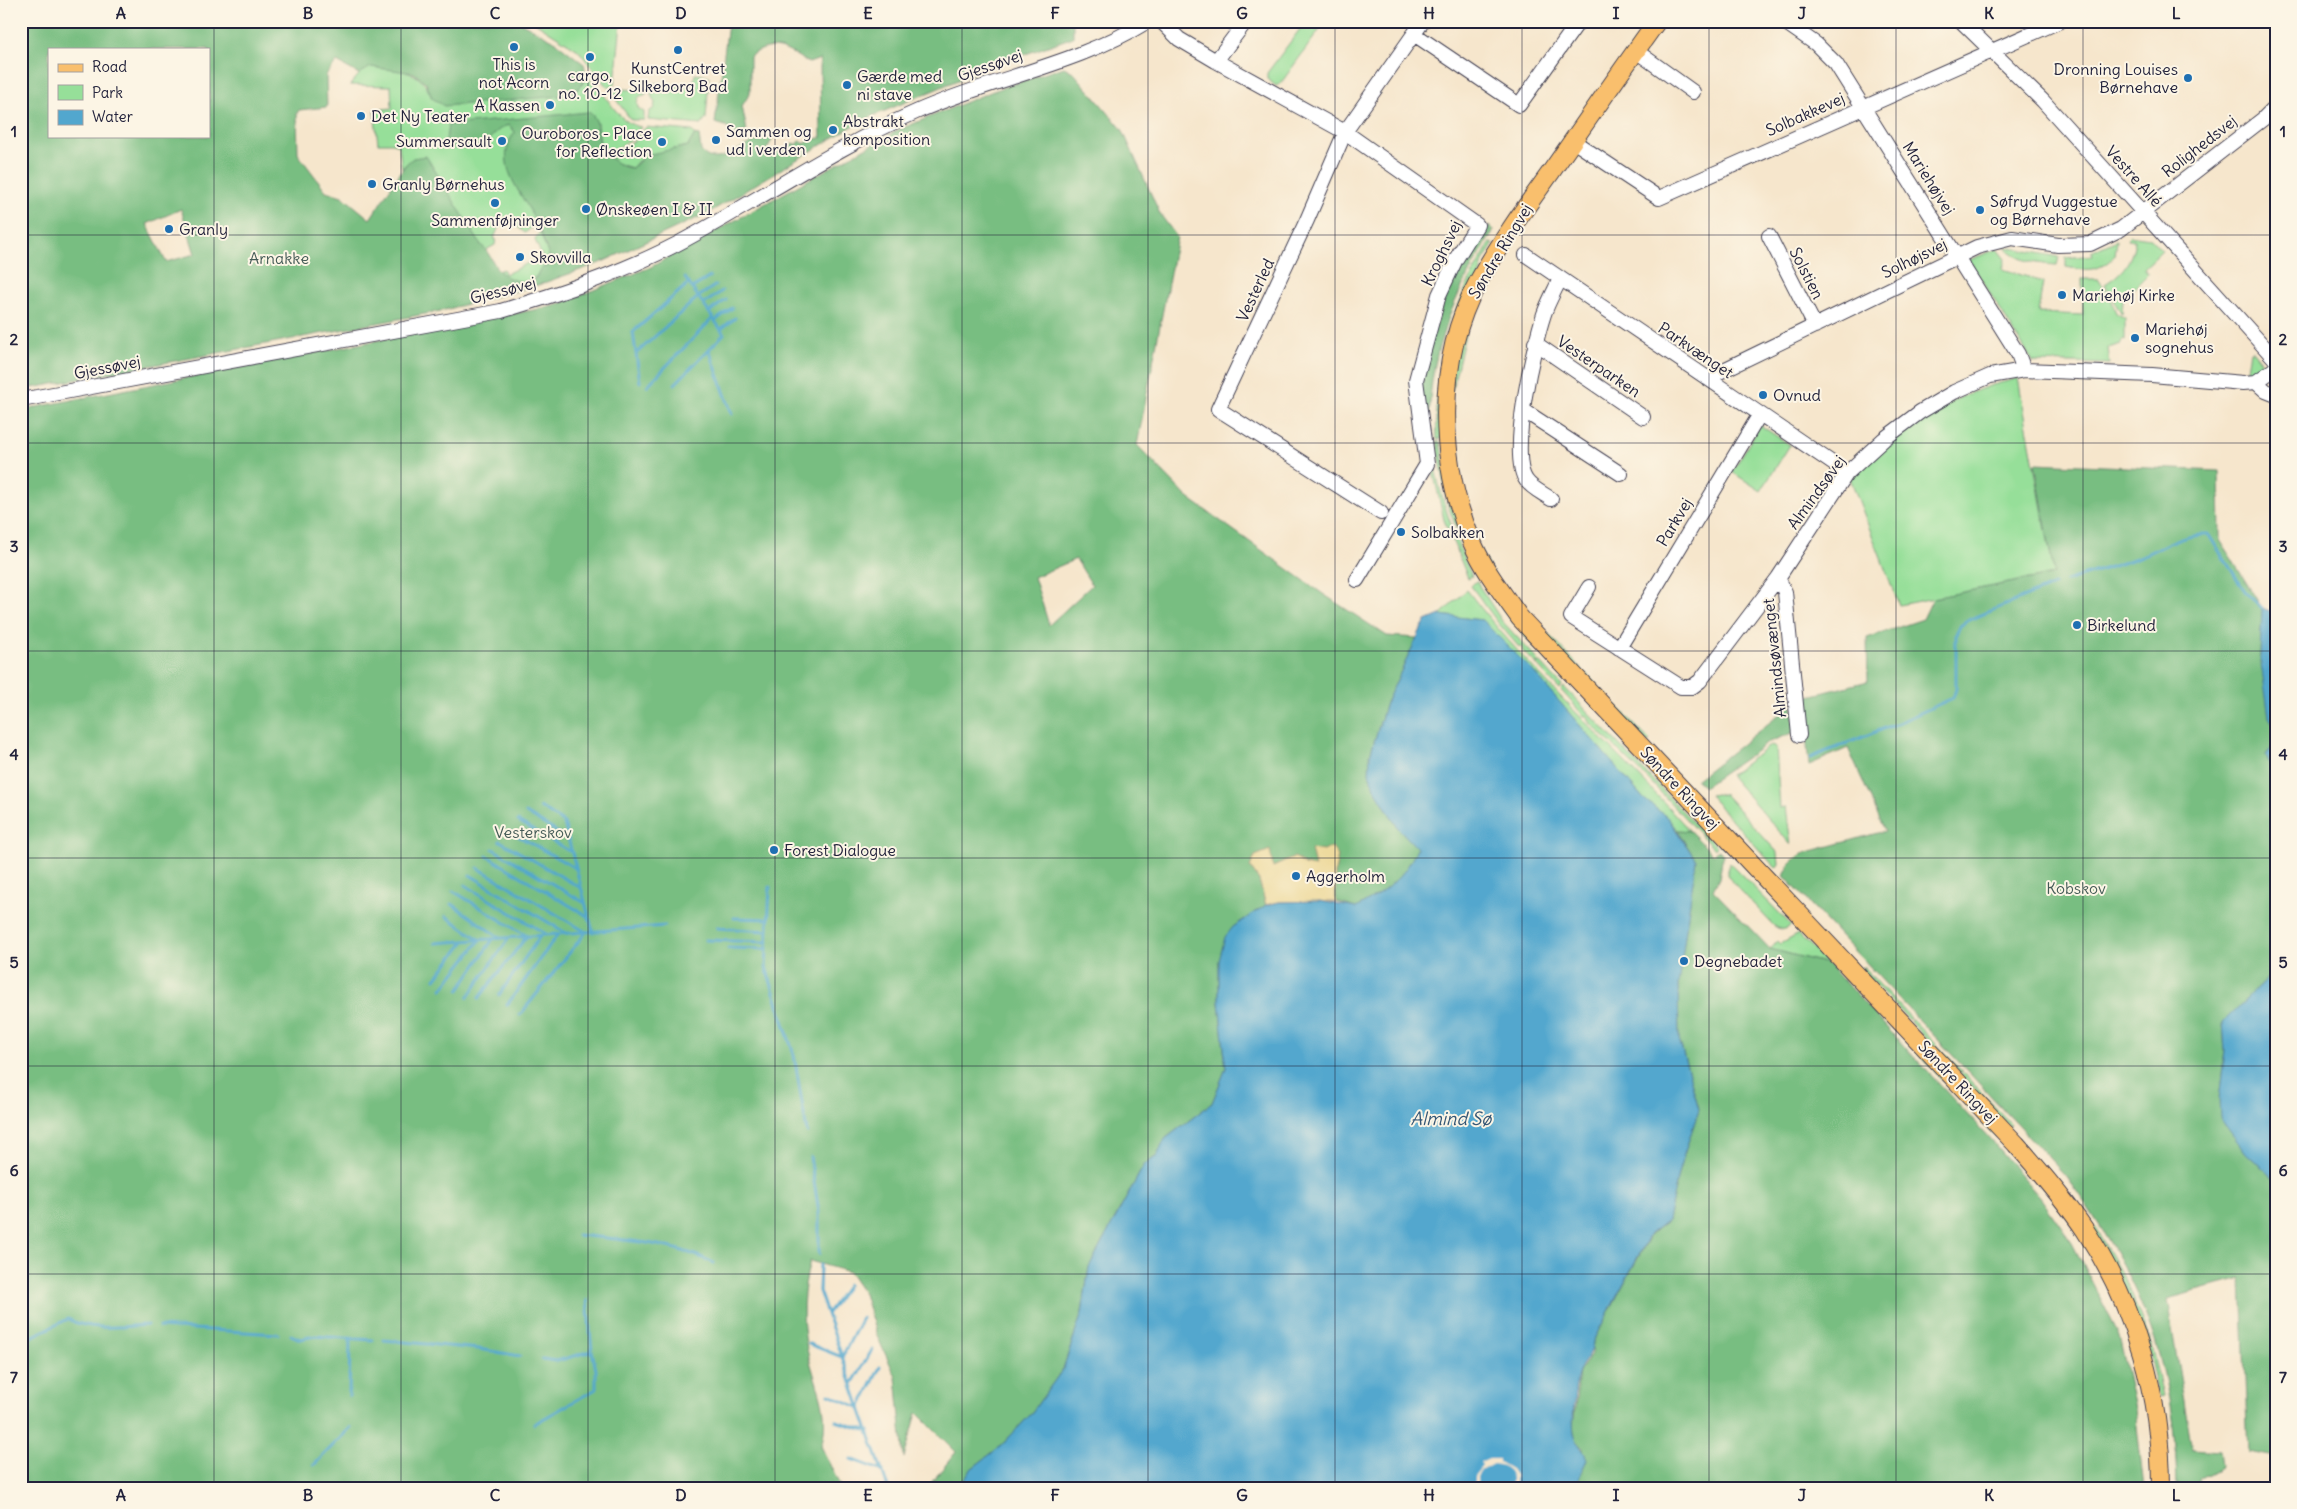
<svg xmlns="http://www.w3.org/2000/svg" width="2297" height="1509" font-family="Delius,sans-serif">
<rect width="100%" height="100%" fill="#fcf5e5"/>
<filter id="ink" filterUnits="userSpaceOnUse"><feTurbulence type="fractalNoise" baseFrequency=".02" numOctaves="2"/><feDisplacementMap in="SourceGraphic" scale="10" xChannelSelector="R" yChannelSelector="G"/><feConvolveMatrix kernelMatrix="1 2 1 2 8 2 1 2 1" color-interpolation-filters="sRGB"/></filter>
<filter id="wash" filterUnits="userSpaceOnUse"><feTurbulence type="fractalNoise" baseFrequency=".0096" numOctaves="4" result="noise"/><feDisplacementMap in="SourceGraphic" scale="20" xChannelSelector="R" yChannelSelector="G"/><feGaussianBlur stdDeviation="1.12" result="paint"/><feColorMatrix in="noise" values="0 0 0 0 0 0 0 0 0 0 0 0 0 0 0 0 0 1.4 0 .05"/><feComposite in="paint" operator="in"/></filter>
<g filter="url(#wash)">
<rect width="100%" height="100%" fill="#f6e6cc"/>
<!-- green -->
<path fill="#96df99" stroke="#5c806a" d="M533,21H621L615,85L607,87L578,50Z
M1306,21H1326L1281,83L1276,86L1267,79V73Z
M371,67C400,71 419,66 432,98L582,85L586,77C607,90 615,123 641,127L631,140L608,153L600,144L598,123L448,125L499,127L509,125L515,132L537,223L525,233L513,223L499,227L494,238L496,239L495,245L486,250L406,164L402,169L399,147L393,143H378L374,110L392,108L391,86L350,85L363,70Z
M695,74L709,76L706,119L701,125L648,120L649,112L654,108L655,103L651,95V85L653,83L693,86Z
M619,89L646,90V94L639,97L637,103L638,108L644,112V120H631L612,94Z
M646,127L692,131L695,134L688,146L638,161L632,168L616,163L610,156L635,140Z
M540,232L552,264L542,268C531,289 514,284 498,271L503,269L506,274L542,256L535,240Z
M2130,235L2133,237L2136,236L2150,238L2162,251L2144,268L2148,274L2123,299L2122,314L2105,284C2123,273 2132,261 2135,240H2127Z
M2117,240L2115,255C2101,272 2086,271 2066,267V258L2092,255L2091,252Z
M1491,242L1493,245L1483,261L1440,439L1437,440C1433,364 1452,305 1491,242Z
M2006,247L2059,257L2057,265C2040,264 2017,262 2006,247Z
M1997,249L2005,259L2003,269L2043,282L2038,313L2083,315L2082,279H2098L2111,298L2116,313L2125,318V341L2122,340L2121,344L2108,348L2110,364L2033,362L1969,260Z
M2250,351H2253L2264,365L2258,372L2246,375Z
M2018,378L2054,574L1899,605L1850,478C1888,445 1932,406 1981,389C1993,384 2006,382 2018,378Z
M1760,425L1790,445L1761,491L1732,472Z
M1437,442H1440L1450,500H1447Z
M1430,458H1433C1441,500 1454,537 1472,576L1468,578L1444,520Z
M1447,502H1450L1535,644L1533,645C1494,603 1465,558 1447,502Z
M1476,581L1502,621L1539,661L1536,663L1523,652L1522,647H1519L1499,624L1471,586Z
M1467,590C1533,677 1617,749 1690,831L1677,830L1668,818L1643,798L1532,670L1482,620L1440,615Z
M1547,633L1598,686L1596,688L1545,635Z
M1541,663L1562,686L1559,689L1536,664Z
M1564,687L1716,846L1714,849L1649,780L1591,724L1588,717L1583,715L1561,690Z
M1600,688L1650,741L1648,743L1597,690Z
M1771,745L1776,747L1780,808L1786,807L1791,845L1730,775Z
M1640,754L1721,841L1723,848L1637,756Z
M1716,794L1725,795L1778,853L1779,864L1776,868L1709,795Z
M1730,863L1791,925C1785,931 1781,930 1774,926L1729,878L1727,874Z
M1798,934L1828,964L1770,949L1777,941L1780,944Z
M1809,934L1967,1101L2030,1173L1806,935Z
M1863,967L1911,1018L1909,1020L1861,969Z
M1912,1019L1962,1071L1959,1073L1910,1022Z
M1963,1073L2011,1124L2009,1126L1960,1075Z
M2095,1227L2125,1280L2148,1336L2144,1337L2092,1229Z
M2149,1338L2163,1396L2159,1397L2145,1339Z"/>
<!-- forest -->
<path fill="#78be81" stroke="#4d705e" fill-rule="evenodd" d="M21,21H518L553,40L584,64C588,79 582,85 572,95L444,106L432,98L426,83L414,73L371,67L359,74L337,62L326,75L327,107L299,110L297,113L298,154L326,191L342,196L370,219L406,164L413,158L426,156L481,245C496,259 492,273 515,280C522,282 527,284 534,280L542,268L552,264C546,249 542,234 535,220C521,191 492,163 515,132L509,125C495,128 491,142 477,147C470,149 460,148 453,148L446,140L448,125L589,112C602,122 595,133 601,145C607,157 618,167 632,168L646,155L688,146L695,134L699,135L701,151C715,168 735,150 751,143C758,140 766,139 774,137L766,150L773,156L779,149L784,153L793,143L797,145L800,141L805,144L810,139L821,138L820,59L809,63C786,50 775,39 750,56V93L742,106L747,131L732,135L726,126L715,123L728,24L719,21H1073V37L984,69L861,121L710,212L600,263L538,285L441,311L21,390ZM49,49H209V136H49ZM181,209L195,254L166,262L147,224Z
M1064,67L1073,72L1122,129L1160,214L1177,237L1137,445L1187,497L1323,594L1387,636L1417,638L1386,703L1370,755L1398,828L1418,848C1406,877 1383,893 1356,908L1336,902L1335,872L1338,856C1323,864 1311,872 1297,859L1273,867H1251L1259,880L1266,905L1233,927L1219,961V1002L1226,1068L1212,1103L1166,1138L1157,1156L1144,1165L1089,1267L1082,1313L1063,1369L1030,1415L1001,1446L971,1469L958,1488H927L956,1452L917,1413L904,1458L896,1377L877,1336L864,1294L849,1272L810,1261C802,1292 801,1317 807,1349C814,1383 832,1410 821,1446L841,1488H21V410L554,306L651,267L898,130L993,91ZM1076,559L1092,585L1049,625L1034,577Z
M1489,226L1494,230C1461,282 1433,340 1430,403C1430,412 1428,421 1431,430L1426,431L1420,392L1429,346L1449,284L1480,232L1484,234Z
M2035,463L2219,471L2220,540L2262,608L2260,657L2276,729V743L2266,755L2276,778V965L2272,974L2223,1022L2225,1051L2219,1098L2246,1153L2276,1180V1457L2248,1452L2241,1279L2167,1299L2192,1449L2219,1451L2221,1467L2201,1478L2198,1488H2177C2175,1361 2139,1276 2065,1175L1784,876L1791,862L1804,853L1885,831L1848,748L1809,765L1802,698L1868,681L1867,638L1923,619L1933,598L2054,574Z
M1792,705L1795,732L1769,742L1704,787L1696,780Z
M1677,830L1690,831L1713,854L1719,850L1723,855L1719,878L1713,890L1770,949L1828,964L1991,1140L2042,1200L2072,1243L2119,1335L2135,1409L2144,1488H1575L1583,1471V1448L1575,1438L1573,1427L1579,1372L1592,1354L1593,1341L1651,1234L1668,1220L1679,1170L1699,1109L1679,1039L1678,984L1696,860Z"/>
<!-- sand -->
<path fill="#eeda9e" stroke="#887e6c" d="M1332,847L1338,856L1335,872L1336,902H1279L1266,905L1259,880L1250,867L1255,856L1270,850L1273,867L1295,857L1304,865L1315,867L1311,849L1323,851Z"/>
<!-- water -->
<path fill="#52a7ce" stroke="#3a6484" d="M2262,608L2276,613V729L2269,717L2260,657Z
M1440,615L1482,620L1532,670L1643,798L1668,818L1696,860L1678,985L1679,1039L1699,1109L1679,1170L1668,1220L1650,1234L1593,1341C1591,1360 1584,1358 1579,1372C1575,1383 1570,1429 1576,1439C1579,1446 1584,1450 1587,1459L1575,1488H958L971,1469L1001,1446L1030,1415L1063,1369L1082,1313L1089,1267L1144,1165L1157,1156L1165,1139L1212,1103L1226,1068L1219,1002V961L1225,937L1233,927L1266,905L1279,902L1320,901L1356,908C1383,893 1406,877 1417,848L1398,828L1374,788L1369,773L1370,755L1386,703L1422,627L1426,621Z
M2276,743V778L2266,755Z
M2276,965V1180L2246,1153L2220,1118L2219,1098L2225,1051L2223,1022L2272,974Z"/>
<!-- pier -->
<path fill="#f6e6cc" d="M1489,1459H1499V1462L1511,1469L1515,1475V1488H1512V1477L1509,1471L1503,1466L1493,1464L1480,1471L1477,1477L1478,1488H1474V1476L1482,1466L1480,1463Z"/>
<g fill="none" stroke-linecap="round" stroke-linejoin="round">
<!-- stream -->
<path stroke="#52a7ce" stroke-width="3" d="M692,288L710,277
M704,304L722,291
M709,312L726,300
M715,321L732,308
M721,329L735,318
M709,349L732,414
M638,352L698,297L716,285
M640,382L633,332L689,283
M675,384L724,334L685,278
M647,386L713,318
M2066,581C2090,573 2116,566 2139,557C2163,547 2182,533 2208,534L2247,594L2262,608
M1810,758L1898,723L1953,698L1956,689V634L1960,626L1969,620L2054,585
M540,807L564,823L593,932
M526,813L568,839
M518,821L571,852
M511,832L575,868
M500,841L581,888
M493,849L585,903
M487,856L589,917
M478,868L586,932L520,1015
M470,875L566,933
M465,885L546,934
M770,887L766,967L794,1055L807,1132
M453,891L527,936L479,998
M452,904L500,938
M734,918L769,919
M717,928L768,931
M705,940L768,942
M435,943L665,926
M728,948L767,949
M435,979L465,941
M442,989L480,940L446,916
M459,990L493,939
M499,995L541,935
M468,997L509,938
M507,1005L558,934
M810,1157L819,1212V1254
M577,1235C623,1240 672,1242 714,1263
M820,1265L819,1291L888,1488
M827,1314L848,1285
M159,1327L278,1334
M291,1335L300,1339L315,1336L373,1340
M384,1340L479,1349L520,1356
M21,1342L68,1319C88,1331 124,1327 147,1325
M809,1344L842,1357L862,1318
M542,1359L557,1361L592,1351
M852,1384L872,1350
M829,1394L860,1408L880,1367
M349,1396L350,1338
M836,1421L869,1431
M534,1424L596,1389V1370L592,1351L587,1300
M851,1459L883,1471
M314,1465L351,1427"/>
</g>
</g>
<g filter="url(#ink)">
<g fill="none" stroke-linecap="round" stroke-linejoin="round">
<defs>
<path id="minor" d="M1161,21L1179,39L1216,61L1345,132L1477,225L1456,259L1439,295L1416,380L1427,464L1357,580
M1783,21L1816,44L1836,64L2018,354L2024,370
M1961,21L2043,101L2276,360
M1414,34L1519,105L1579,21
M1636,51L1693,92
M1216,61L1246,21
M1573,141L1659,198L2060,21
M1769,236L1815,326
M1526,255L1847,473
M1535,343L1643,417
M1707,378L1977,247L2012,238L2058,245L2090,244L2121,229L2263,119L2276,106
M2256,382L2266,391L2276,395
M21,400L501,311C561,293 621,273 677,244C758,201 832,149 916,112C992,78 1077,65 1148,21
M1523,410L1621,474
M1551,499C1544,494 1531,488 1526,480C1508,455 1534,344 1544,314C1548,302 1555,290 1560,279
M1381,513L1218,409L1307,220L1345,132L1423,21
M1778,578L1785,592L1799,735
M1589,587L1571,617L1681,687H1692L1700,681L1778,578L1847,473L1884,439L1920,412L1954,392L1990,376L2024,370L2152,375L2243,383L2256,382L2276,368
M1619,648L1760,414"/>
<path id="major" d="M1657,21C1621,71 1586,122 1551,172C1525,208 1499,244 1478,282C1435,361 1438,462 1472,542C1484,570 1503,594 1520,618L2016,1144C2040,1171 2064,1199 2085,1230C2135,1306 2161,1396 2161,1488"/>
</defs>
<!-- minor casing -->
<use href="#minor" stroke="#423f51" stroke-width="16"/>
<!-- major casing -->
<use href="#major" stroke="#423f51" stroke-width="20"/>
<!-- minor -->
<use href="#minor" stroke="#fff" stroke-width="14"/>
<!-- major -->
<use href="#major" stroke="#f9bf6d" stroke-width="18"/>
</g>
</g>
<!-- grid -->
<path fill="none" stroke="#22223b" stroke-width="1" stroke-opacity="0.55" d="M214,21V1488M401,21V1488M588,21V1488M775,21V1488M962,21V1488M1148,21V1488M1335,21V1488M1522,21V1488M1709,21V1488M1896,21V1488M2083,21V1488M21,235H2276M21,443H2276M21,651H2276M21,858H2276M21,1066H2276M21,1274H2276"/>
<!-- markers -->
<g fill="#1f6fb2" stroke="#fcf5e5" stroke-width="2">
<circle cx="514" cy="47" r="5"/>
<circle cx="678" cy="50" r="5"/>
<circle cx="590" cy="57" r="5"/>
<circle cx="2188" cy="78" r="5"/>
<circle cx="847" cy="85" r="5"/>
<circle cx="550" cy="105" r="5"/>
<circle cx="361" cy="116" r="5"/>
<circle cx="833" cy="130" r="5"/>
<circle cx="716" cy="140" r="5"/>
<circle cx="502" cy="141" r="5"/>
<circle cx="662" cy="142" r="5"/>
<circle cx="372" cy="184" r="5"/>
<circle cx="495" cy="203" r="5"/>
<circle cx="586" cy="209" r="5"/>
<circle cx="1980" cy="210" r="5"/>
<circle cx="169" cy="229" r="5"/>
<circle cx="520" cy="257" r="5"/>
<circle cx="2062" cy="295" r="5"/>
<circle cx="2135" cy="338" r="5"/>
<circle cx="1763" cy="395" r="5"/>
<circle cx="1401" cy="532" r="5"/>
<circle cx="2077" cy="625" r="5"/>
<circle cx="774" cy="850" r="5"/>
<circle cx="1296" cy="876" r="5"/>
<circle cx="1684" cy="961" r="5"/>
</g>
<g text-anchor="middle" stroke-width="4" stroke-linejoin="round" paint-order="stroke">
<!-- poi labels -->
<g font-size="16" fill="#22223b" stroke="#fcf5e5" text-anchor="start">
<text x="514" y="70" text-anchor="middle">This is<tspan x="514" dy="18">not Acorn</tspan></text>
<text x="678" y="74" text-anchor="middle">KunstCentret<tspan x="678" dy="18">Silkeborg Bad</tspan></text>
<text x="2178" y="75" text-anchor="end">Dronning Louises<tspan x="2178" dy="18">Børnehave</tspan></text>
<text x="590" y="81" text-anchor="middle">cargo,<tspan x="590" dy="18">no. 10-12</tspan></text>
<text x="857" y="82">Gærde med<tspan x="857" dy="18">ni stave</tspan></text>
<text x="540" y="111" text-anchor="end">A Kassen</text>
<text x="371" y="122">Det Ny Teater</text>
<text x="843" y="127">Abstrakt<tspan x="843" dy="18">komposition</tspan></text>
<text x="726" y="137">Sammen og<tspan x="726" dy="18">ud i verden</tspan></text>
<text x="652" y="139" text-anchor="end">Ouroboros - Place<tspan x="652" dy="18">for Reflection</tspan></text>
<text x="492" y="147" text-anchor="end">Summersault</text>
<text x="382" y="190">Granly Børnehus</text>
<text x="1990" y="207">Søfryd Vuggestue<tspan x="1990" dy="18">og Børnehave</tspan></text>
<text x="596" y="215">Ønskeøen I &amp; II</text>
<text x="495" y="226" text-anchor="middle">Sammenføjninger</text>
<text x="179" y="235">Granly</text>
<text x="530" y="263">Skovvilla</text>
<text x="2072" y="301">Mariehøj Kirke</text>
<text x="2145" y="335">Mariehøj<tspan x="2145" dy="18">sognehus</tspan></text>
<text x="1773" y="401">Ovnud</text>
<text x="1411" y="538">Solbakken</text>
<text x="2087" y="631">Birkelund</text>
<text x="784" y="856">Forest Dialogue</text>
<text x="1306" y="882">Aggerholm</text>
<text x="1694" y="967">Degnebadet</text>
</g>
<!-- street labels -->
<g font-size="16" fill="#22223b" stroke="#fcf5e5">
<text transform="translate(990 65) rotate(-19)" y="6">Gjessøvej</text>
<text transform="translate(1805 114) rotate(-24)" y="6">Solbakkevej</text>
<text transform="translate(2199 146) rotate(-38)" y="6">Rolighedsvej</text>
<text transform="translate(2134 176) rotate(48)" y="6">Vestre Allé</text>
<text transform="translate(1929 178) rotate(58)" y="6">Mariehøjvej</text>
<text transform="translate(1500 251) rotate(-59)" y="6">Søndre Ringvej</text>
<text transform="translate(1441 253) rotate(-64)" y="6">Kroghsvej</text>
<text transform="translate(1914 258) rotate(-26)" y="6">Solhøjsvej</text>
<text transform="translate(1807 273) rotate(63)" y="6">Solstien</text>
<text transform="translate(503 290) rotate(-14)" y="6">Gjessøvej</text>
<text transform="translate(1255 290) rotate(-65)" y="6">Vesterled</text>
<text transform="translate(1696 350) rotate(34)" y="6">Parkvænget</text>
<text transform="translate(1599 366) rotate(34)" y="6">Vesterparken</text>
<text transform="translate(107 367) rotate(-11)" y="6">Gjessøvej</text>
<text transform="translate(1816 492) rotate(-54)" y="6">Almindsøvej</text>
<text transform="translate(1674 522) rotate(-59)" y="6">Parkvej</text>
<text transform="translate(1774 658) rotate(-96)" y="6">Almindsøvænget</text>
<text transform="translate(1680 788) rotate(47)" y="6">Søndre Ringvej</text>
<text transform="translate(1958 1082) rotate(47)" y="6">Søndre Ringvej</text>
</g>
<!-- park labels -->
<g font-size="16" fill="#455b57" stroke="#fcf5e5">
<text x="279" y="264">Arnakke</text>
<text x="533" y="838">Vesterskov</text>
<text x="2076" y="894">Kobskov</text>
</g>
<!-- water labels -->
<g font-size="18" font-style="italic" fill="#355776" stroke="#fcf5e5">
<text x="1451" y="1125">Almind Sø</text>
</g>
</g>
<!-- margin -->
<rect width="2297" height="1509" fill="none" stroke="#fcf5e5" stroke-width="55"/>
<!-- legend -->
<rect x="48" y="48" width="162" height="90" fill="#fcf5e5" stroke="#a5a1a1"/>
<rect x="58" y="64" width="25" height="8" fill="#f9bf6d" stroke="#a5a1a1"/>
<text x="92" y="72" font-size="15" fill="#22223b">Road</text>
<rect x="58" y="85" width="25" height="15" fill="#96df99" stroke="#a5a1a1"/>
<text x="92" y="98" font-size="15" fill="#22223b">Park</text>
<rect x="58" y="110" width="25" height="15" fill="#52a7ce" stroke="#a5a1a1"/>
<text x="92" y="122" font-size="15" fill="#22223b">Water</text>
<rect x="28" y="28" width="2242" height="1454" fill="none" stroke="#22223b" stroke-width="2"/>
<g font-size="16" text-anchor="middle" font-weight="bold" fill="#22223b">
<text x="121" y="19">A</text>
<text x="308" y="19">B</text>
<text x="495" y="19">C</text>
<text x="681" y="19">D</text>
<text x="868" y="19">E</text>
<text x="1055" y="19">F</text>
<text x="1242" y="19">G</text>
<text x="1429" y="19">H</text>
<text x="1616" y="19">I</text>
<text x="1802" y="19">J</text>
<text x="1989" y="19">K</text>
<text x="2176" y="19">L</text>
<text x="14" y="137">1</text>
<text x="2283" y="137">1</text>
<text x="14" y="345">2</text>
<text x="2283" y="345">2</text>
<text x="14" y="552">3</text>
<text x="2283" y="552">3</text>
<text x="14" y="760">4</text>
<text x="2283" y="760">4</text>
<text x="14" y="968">5</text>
<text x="2283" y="968">5</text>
<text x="14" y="1176">6</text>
<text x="2283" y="1176">6</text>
<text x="14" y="1383">7</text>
<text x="2283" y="1383">7</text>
<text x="121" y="1501">A</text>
<text x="308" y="1501">B</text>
<text x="495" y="1501">C</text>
<text x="681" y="1501">D</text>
<text x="868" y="1501">E</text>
<text x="1055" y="1501">F</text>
<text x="1242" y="1501">G</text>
<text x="1429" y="1501">H</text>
<text x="1616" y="1501">I</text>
<text x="1802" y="1501">J</text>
<text x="1989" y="1501">K</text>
<text x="2176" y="1501">L</text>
</g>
</svg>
